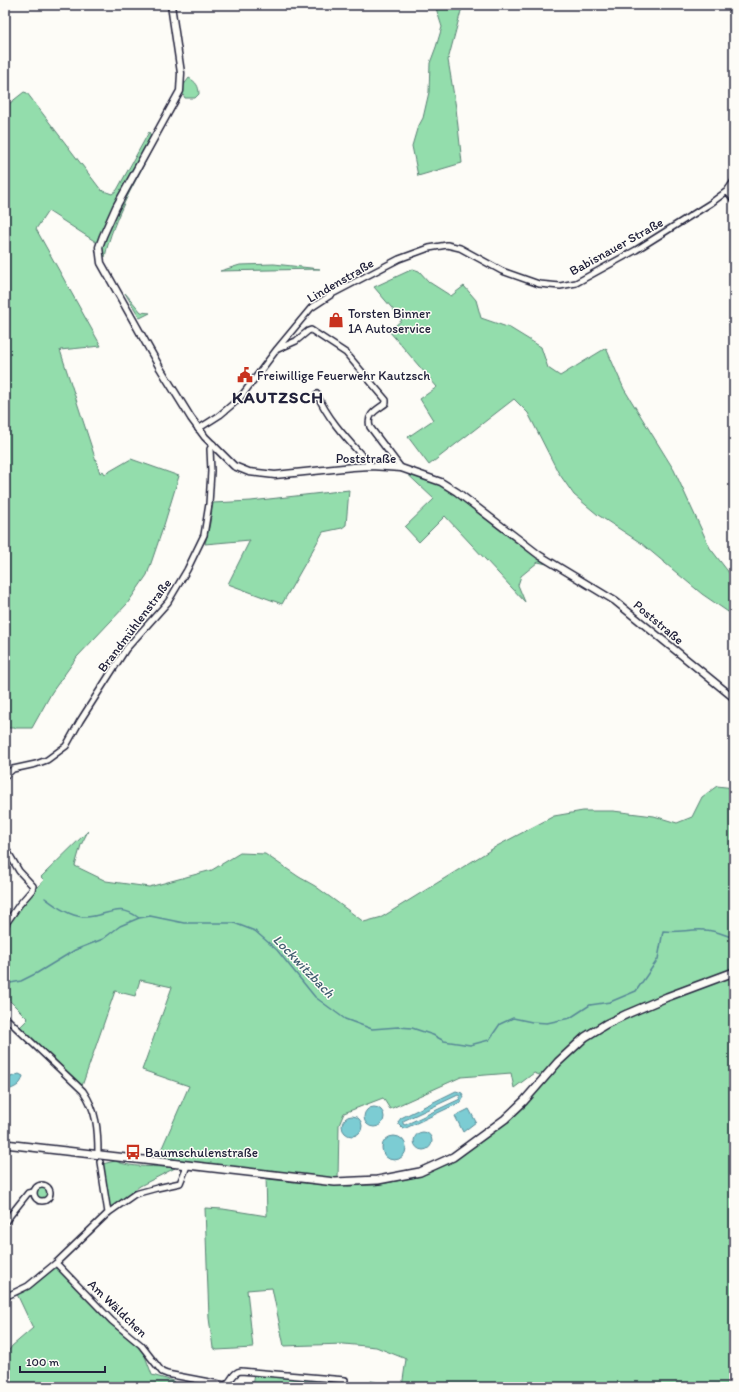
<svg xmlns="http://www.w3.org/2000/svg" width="739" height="1392" font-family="Itim,sans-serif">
<rect width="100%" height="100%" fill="#fdfcf7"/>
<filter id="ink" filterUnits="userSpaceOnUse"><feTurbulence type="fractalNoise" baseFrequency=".025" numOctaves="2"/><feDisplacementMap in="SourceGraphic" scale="8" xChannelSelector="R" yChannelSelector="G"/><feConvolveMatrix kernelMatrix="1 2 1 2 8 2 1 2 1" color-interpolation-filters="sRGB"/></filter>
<g filter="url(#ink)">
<!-- green -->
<path fill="#93ddac" stroke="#5a8074" d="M435,5H467L461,11L448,60L456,108L462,163L418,176L412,146L417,129L423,118L429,92L430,63L436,47L442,27Z
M189,78C196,82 199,86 199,94L195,98H185L182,93L183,86Z
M24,92L27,93L101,190L112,194L117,190L149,132L155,143C137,180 113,217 105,257L96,242L48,211L36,229L101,346L60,350L100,473L103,471L105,474L131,459L179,476L164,525L147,575L127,604L77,657L52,692L32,728H5V107Z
M274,264L320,269L220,271L240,265Z
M413,269L419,271L429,282L451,296L464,286L476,300L481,318L510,328L541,347L548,368L560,376L606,348L624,389L674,470L710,548L730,574L734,576V616L702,594L641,543L598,515L574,495L558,472L528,413L514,399L429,465L408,437L433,420L420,399L437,387L389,331L402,320L374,287Z
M125,293L141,312L150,313L140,318Z
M401,468L441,482L560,567L538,562L521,576L518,585L525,602L445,516L419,542L405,527L434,499Z
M349,490L346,525L342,528L323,532L282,604L228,584L250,540L205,544L210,523L213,503L251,501Z
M717,786L734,788V969L727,972L734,974V1387H402L406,1359L376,1347L344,1344L284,1346L272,1288L247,1290L253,1348L217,1350L213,1348L209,1318L205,1208L223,1209L267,1216L266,1175L335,1182L348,1186L376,1185L421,1176L454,1160L485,1139L509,1120L545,1077L534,1073L514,1088L511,1073L461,1077L390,1109L383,1098L344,1113L339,1125L338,1179L295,1175L158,1157L189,1086L142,1070L172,987L140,980L135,996L115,991L82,1086L20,1027L28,1019L10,1001L5,998V927L16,912L44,880L41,877L88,831L81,845L75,866L106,881L149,887L212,870L240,853L265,854L299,877L315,886L364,922L382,917L497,846L554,816L583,811H613L654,816L677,823L692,817L702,797Z
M115,1161C134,1169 155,1165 175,1168L140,1186L112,1207L109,1204L102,1164Z
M36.5 1193a5.5 5.5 0 1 1 11 0a5.5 5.5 0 1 1-11 0Z
M56,1263L112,1321L141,1345L152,1375L173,1381L176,1387H5V1356L12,1346L33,1328L16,1292Z
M254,1373L345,1380L343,1387H252Z
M371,1381L395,1387H369Z"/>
<!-- water -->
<path fill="#7bccd3" stroke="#578896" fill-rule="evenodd" d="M19,1074L23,1076C21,1086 14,1088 5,1091V1079Z
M456,1091L462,1093L464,1097L461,1102L406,1128L403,1129L399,1125L398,1122L401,1118ZM458,1095L460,1096V1099L405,1125L403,1124V1121Z
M364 1117a10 10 0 1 1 20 0a10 10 0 1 1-20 0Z
M469,1109L476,1122L463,1132L455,1116Z
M342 1126a10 10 0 1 1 20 0a10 10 0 1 1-20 0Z
M414 1141a9 9 0 1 1 18 0a9 9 0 1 1-18 0Z
M382 1148a12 12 0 1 1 24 0a12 12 0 1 1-24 0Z"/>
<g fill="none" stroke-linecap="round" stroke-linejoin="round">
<!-- stream -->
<path stroke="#578896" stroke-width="1.5" d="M45,898C56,906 69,916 83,917C107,918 117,901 139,918
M5,984L21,981L37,973L75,950L103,939L120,926L139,918L150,916L184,923H234L255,931L277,950L315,997L345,1019L372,1029L398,1027L412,1028L433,1035L444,1041L470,1045L489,1040L500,1024L513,1018L532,1022L547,1023L570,1018L590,1005L610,1002L636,991L658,959L663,931C677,933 690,929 704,930C715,930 724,935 734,938"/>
<defs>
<path id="minor" d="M727,191L734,200
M278,349L296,341L308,331L311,330L346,353L386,400V403C377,410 366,414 370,427L401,468
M317,394C329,422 352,444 371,466
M198,429L220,415L240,398L277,349L311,308L334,293L399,259L429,248L447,245L460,248L502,271L539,284L560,286L576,283L636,250L711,203L727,191L734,181
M5,776L13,769L36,764L47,760L66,746L80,721L126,649L168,602L187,570L204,535L209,504L211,471L210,449L213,444
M5,847L19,871L33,886L32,890L19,905L5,925
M5,1017L83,1091C97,1111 98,1130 98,1154
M100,1162L108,1213
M34 1193a8 8 0 1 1 16 0a8 8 0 1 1-16 0Z
M5,1222L28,1193L33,1192
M56,1263L112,1321L141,1345L162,1372L167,1374L225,1385C232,1382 232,1372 241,1371L345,1380
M5,1297L28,1286L56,1263L108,1213L135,1194L157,1188L180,1183L187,1166"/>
<path id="tertiary" d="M171,5L181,73L180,91L116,207L103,236L99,247L101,263L160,368L191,418L205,437L234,466L249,472L275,475L353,467L371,466L401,468L441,482L457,492L539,555L615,601L734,698"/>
<path id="secondary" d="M5,1144L335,1182L378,1180L420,1172L453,1157L505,1119L524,1101L558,1062L585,1037L606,1024L627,1014L667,997L734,972"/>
</defs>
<!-- minor casing -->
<use href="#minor" stroke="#22223b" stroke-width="8"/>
<!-- tertiary casing -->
<use href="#tertiary" stroke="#22223b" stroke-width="9"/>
<!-- secondary casing -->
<use href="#secondary" stroke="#22223b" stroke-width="10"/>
<!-- minor -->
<use href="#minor" stroke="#fdfcf7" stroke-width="5"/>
<!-- tertiary -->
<use href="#tertiary" stroke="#fdfcf7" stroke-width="6"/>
<!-- secondary -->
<use href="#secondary" stroke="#fdfcf7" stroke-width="7"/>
</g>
</g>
<!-- icons -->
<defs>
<symbol id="shop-bare" viewBox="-9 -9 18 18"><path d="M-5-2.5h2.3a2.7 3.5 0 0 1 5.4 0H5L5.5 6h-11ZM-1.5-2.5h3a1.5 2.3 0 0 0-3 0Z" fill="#c8321e" stroke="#fdfcf7" stroke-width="2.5" paint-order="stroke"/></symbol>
<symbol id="civic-bare" viewBox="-9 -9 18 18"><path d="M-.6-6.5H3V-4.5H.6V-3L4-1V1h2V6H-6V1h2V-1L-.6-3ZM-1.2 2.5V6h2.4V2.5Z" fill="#c8321e" stroke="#fdfcf7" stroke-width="2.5" paint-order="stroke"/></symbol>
<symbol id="bus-bare" viewBox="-9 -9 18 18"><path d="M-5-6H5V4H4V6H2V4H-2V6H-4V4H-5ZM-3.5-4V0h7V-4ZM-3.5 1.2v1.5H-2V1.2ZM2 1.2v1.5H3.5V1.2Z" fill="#c8321e" stroke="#fdfcf7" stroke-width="2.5" paint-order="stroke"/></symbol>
</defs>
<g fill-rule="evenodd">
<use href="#shop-bare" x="325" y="309" width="22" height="22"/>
<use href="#civic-bare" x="234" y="364" width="22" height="22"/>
<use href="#bus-bare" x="122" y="1141" width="22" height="22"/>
</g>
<g text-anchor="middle" stroke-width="3" stroke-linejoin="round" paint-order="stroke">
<!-- street labels -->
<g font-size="13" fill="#22223b" stroke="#fdfcf7">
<text transform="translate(616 246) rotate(-29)" y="5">Babisnauer Straße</text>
<text transform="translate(340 280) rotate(-30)" y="5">Lindenstraße</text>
<text x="366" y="463">Poststraße</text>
<text transform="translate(659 622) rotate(40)" y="5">Poststraße</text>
<text transform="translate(134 625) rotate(-53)" y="5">Brandmühlenstraße</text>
<text transform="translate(118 1308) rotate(44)" y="5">Am Wäldchen</text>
</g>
<!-- poi labels -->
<g font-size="13" fill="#22223b" stroke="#fdfcf7" text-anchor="start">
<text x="348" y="318">Torsten Binner<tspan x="348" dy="15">1A Autoservice</tspan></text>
<text x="257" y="380">Freiwillige Feuerwehr Kautzsch</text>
<text x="145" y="1157">Baumschulenstraße</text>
</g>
<!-- water labels -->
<g font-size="14" font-style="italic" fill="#415e70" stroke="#fdfcf7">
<text transform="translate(304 966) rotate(46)" y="5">Lockwitzbach</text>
</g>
<!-- district labels -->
<g font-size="17" font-weight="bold" letter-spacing="1" fill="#22223b" stroke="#fdfcf7">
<text x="278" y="403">KAUTZSCH</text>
</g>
</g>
<!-- margin -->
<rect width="739" height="1392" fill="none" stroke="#fdfcf7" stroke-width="20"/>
<rect x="10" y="10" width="719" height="1372" fill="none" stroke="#22223b" stroke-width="1.5" filter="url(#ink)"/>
<!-- scale -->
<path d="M20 1366v6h85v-6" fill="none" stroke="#22223b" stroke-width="2"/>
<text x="26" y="1366" font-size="12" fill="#22223b" stroke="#fdfcf7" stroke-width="3" paint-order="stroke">100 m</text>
</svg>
